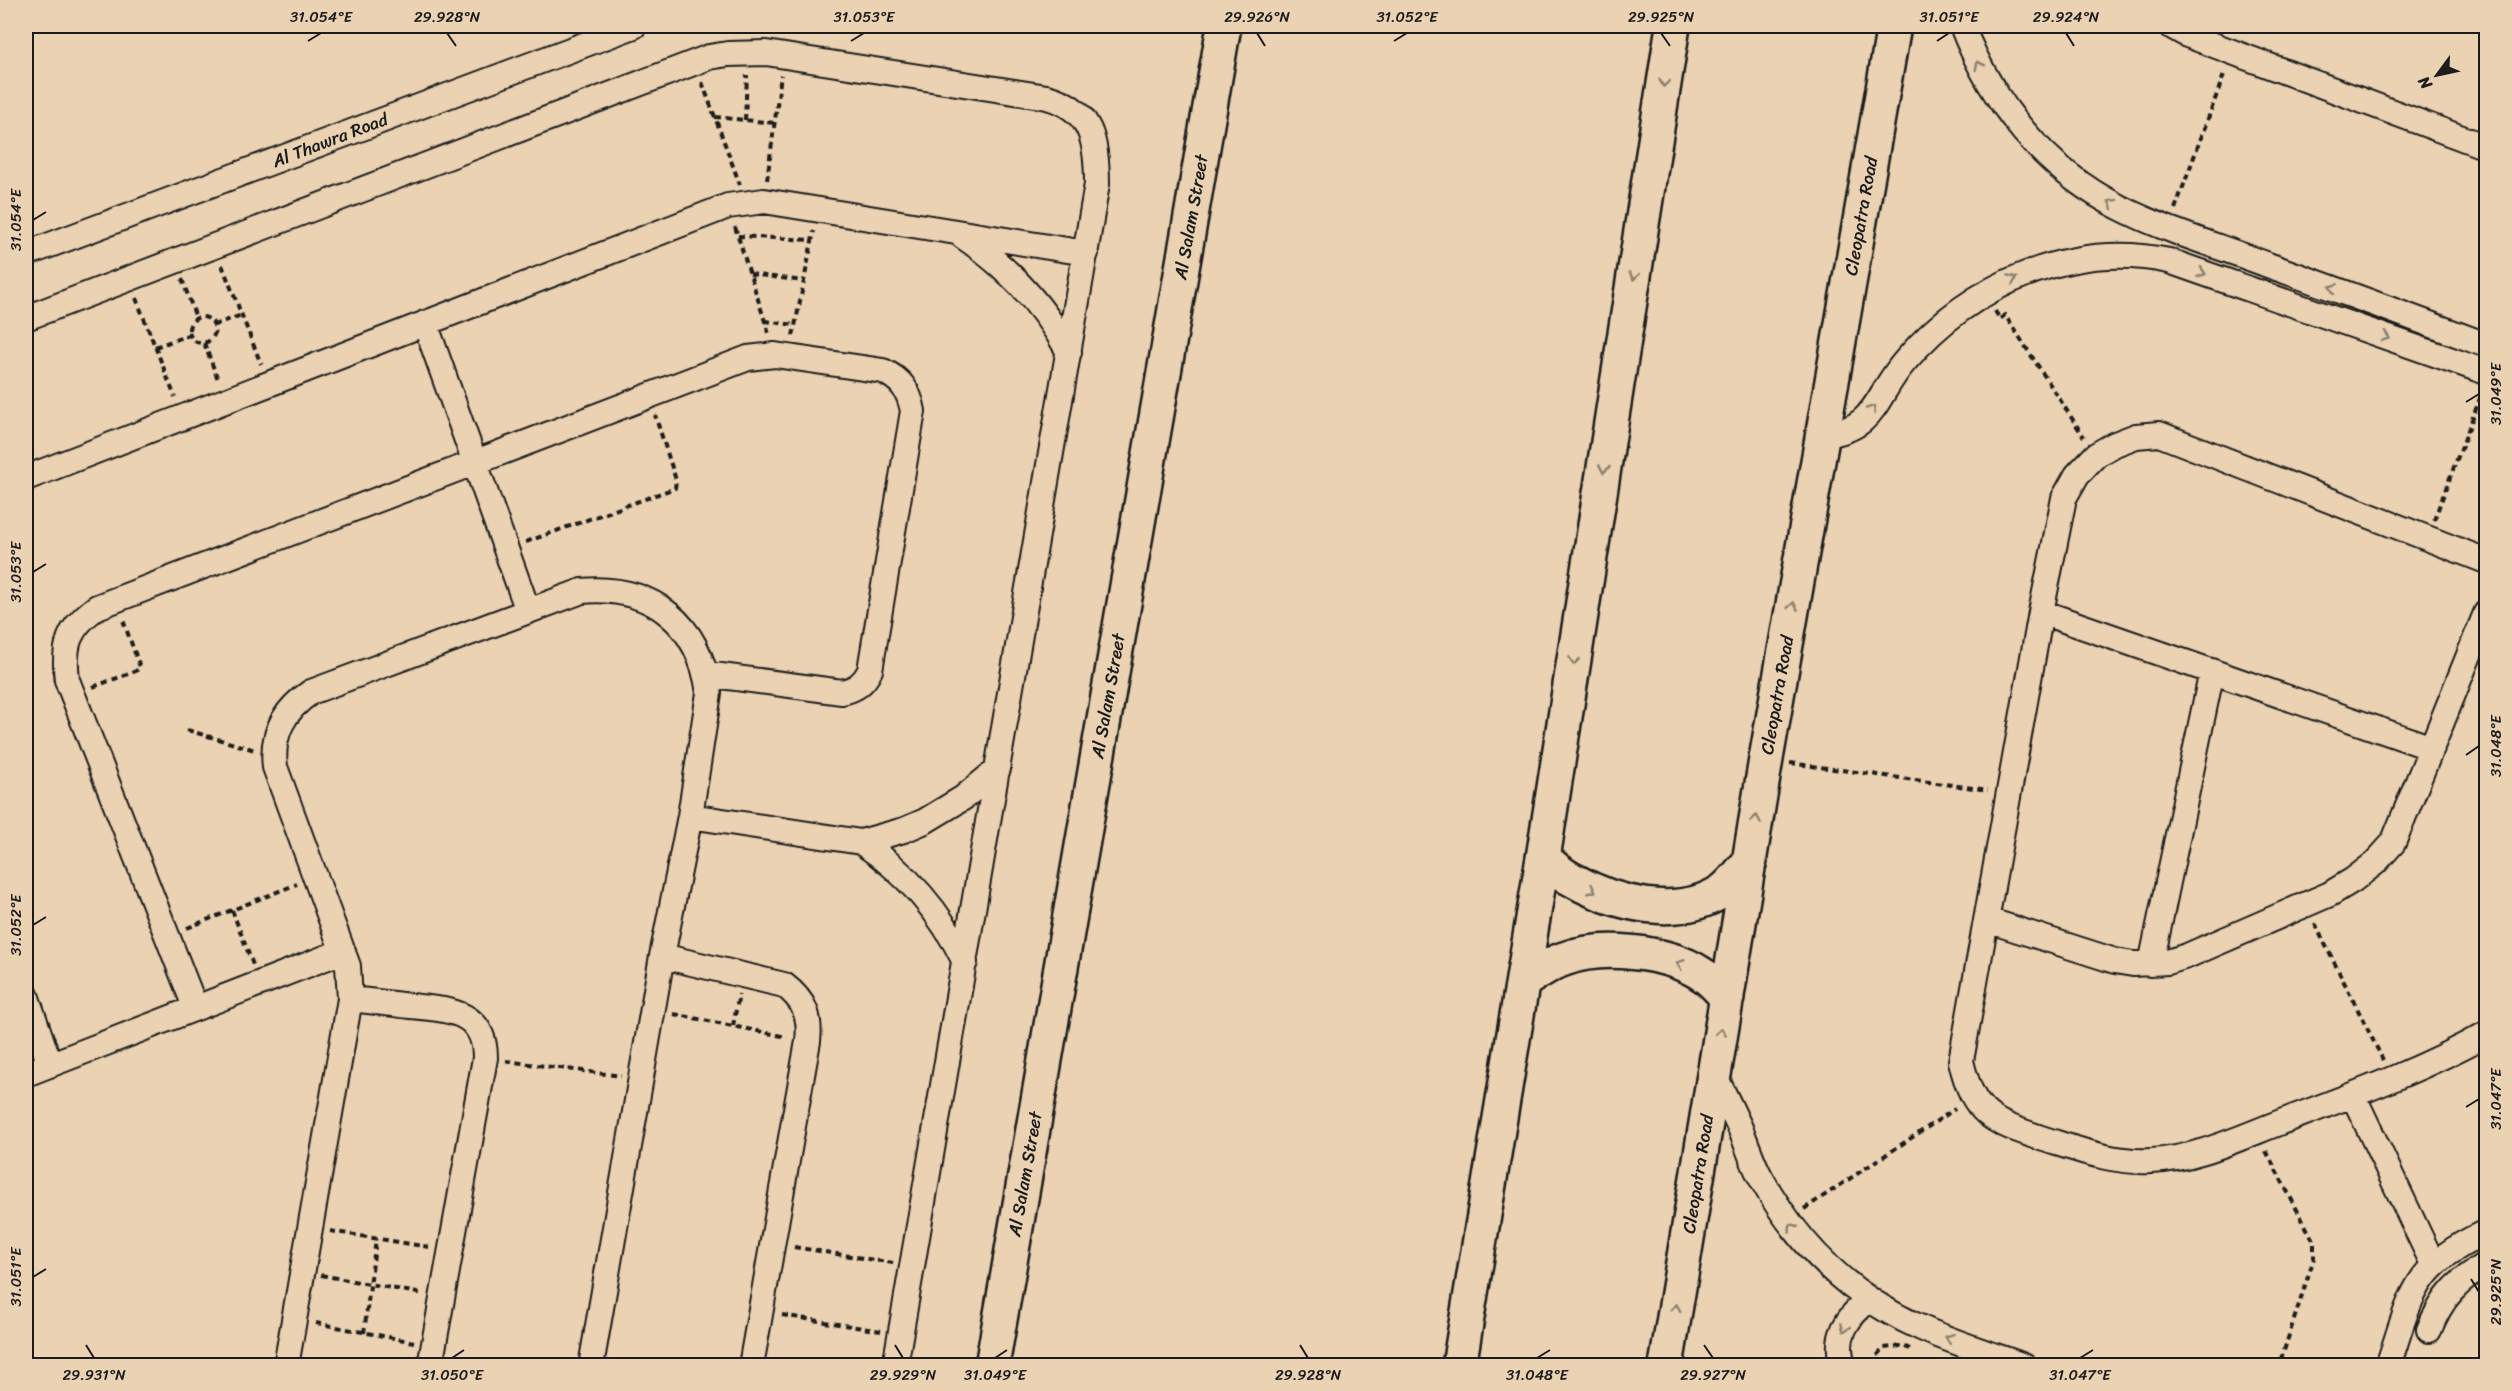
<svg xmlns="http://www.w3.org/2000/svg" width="2512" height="1391" font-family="Sriracha,sans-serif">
<rect width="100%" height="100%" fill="#ead2b2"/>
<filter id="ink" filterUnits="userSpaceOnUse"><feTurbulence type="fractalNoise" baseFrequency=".0167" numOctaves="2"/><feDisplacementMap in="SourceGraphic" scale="12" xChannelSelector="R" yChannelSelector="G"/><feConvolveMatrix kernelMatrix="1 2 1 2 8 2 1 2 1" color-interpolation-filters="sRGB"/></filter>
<g filter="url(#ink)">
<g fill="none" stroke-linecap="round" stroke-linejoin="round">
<defs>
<path id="minor" d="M1962,26C1992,103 2044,169 2119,207C2166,231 2219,246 2268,265C2341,291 2414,318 2486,345
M2171,26L2187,35L2486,147
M961,235C1007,266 1042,303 1069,352
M26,254L634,26
M26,318L709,57L728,54L766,53L1047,97C1092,109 1097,142 1097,184L895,1366
M425,323L528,611
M1823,435C1878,429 1874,396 1906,360C1970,285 2071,240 2169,261L2486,372
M26,478L728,206L764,201L1086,253
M2486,561L2159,434L2136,436L2115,444L2096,455L2077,475L2064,498L2041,612L1961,1061C1974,1117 1993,1122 2044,1139C2079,1150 2113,1163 2151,1161C2196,1159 2239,1138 2281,1122C2350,1096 2422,1070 2486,1034
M2041,612L2432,748
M690,816L861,842L904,830L925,821L963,798L998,769
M861,842C907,873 941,912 965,962
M1987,920L2115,961L2133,964L2168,962L2187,956L2330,894L2353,880L2375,863L2393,843L2486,613
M662,956L784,985C804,1000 811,1016 808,1041L751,1366
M2151,964L2212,671
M26,995L50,1065
M350,999C371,1001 391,1004 411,1006C448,1010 485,1010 485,1058L430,1366
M195,1007L67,680C63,645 68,628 97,607L748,358L775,355L883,371C902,380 909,391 913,411L870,670C864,683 856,689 842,692L706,674
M26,1074L343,951
M1714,1074C1723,1092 1732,1110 1740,1128C1747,1144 1752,1162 1761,1178C1797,1243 1849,1295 1917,1326C1951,1342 1989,1353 2024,1366
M2353,1095L2433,1264
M2429,1330C2442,1297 2457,1282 2486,1264
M286,1366L350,999L348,966L275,767C271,734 284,710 311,692L582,591C652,585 699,623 709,693L690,816L662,956L591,1366
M1844,1366C1832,1339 1848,1315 1869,1300
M2388,1366C2412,1294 2413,1266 2486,1232"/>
<path id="secondary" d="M1543,858C1553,866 1562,875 1573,880C1615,904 1678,920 1722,891C1733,883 1741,871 1750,861
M1523,982C1536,973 1549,964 1564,959C1601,945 1666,951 1700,973C1711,979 1718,988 1727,998
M992,1366L1224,26
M1459,1366L1543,858L1673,26
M1666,1366L1766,759L1894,26"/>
</defs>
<!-- minor casing -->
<use href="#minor" stroke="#1c1c1c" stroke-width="28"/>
<!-- secondary casing -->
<use href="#secondary" stroke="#1c1c1c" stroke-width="38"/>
<!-- path -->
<path stroke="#1c1c1c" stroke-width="4" stroke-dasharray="6 4.5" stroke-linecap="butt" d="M702,82L740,185
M715,117L775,123
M745,120L747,75
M767,180L781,75
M2175,209L2225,72
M735,227L769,334
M738,236L812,240
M222,265L261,364
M750,274L804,281
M182,279L196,318
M136,298L175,397
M1995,311L2000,319L2005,315L2084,437
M189 330a13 13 0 1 1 26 0a13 13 0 1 1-26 0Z
M765,321L795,325
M214,325L242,315
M793,336L814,231
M204,343L219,382
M155,347L189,335
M26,439L32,455
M2434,520L2482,393
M526,542L675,488L676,480L655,415
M93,687L136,671L140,667L123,620
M187,730L255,750
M1790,763L1988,790
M232,910L253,965
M2315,924L2383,1060
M187,928L297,884
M674,1014L787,1037
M733,1026L739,994
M506,1061L621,1076
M2266,1151L2314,1242V1258L2279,1366
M1804,1209L1955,1109
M330,1231L429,1247
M794,1247L893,1263
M321,1275L423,1294
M782,1315L881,1331
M316,1323L414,1342
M364,1333L376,1239
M1877,1366V1356L1884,1348L1903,1346L1910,1349"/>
<!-- minor -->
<use href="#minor" stroke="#ead2b2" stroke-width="24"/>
<!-- secondary -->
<use href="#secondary" stroke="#ead2b2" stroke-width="33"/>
</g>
<!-- one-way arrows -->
<defs><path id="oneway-chevron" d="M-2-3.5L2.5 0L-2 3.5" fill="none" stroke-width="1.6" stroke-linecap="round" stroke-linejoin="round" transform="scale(1.5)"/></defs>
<g stroke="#8d806e">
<use href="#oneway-chevron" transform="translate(1979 65) rotate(-117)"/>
<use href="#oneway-chevron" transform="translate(1664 83) rotate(99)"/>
<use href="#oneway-chevron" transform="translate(2112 203) rotate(-151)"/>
<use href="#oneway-chevron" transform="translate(2202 273) rotate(19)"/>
<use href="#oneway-chevron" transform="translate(1634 276) rotate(99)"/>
<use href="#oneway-chevron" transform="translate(2013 279) rotate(-23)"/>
<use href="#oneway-chevron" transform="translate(2333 288) rotate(-160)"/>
<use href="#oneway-chevron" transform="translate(2386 337) rotate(19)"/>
<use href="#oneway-chevron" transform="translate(1872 409) rotate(-56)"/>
<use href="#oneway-chevron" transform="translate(1604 469) rotate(99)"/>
<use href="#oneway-chevron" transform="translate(1793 606) rotate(-80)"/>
<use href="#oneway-chevron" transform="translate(1574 661) rotate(99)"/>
<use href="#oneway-chevron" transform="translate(1756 819) rotate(-81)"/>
<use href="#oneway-chevron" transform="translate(1592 890) rotate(24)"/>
<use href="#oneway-chevron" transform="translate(1680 964) rotate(-159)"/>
<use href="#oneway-chevron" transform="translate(1721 1032) rotate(-81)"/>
<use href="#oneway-chevron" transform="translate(1792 1227) rotate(-128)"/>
<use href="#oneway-chevron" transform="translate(1676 1308) rotate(-81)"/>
<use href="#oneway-chevron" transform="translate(1845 1328) rotate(111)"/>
<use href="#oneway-chevron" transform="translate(1949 1338) rotate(-160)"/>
</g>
</g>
<!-- ticks -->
<path fill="none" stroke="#1c1c1c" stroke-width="2" d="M447,33L456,46M1257,33L1265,46M1661,33L1670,46M2066,33L2074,46M308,41L321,33M851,41L864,33M1394,41L1407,33M1937,41L1949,33M33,220L46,212M2466,402L2479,394M33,572L46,564M2466,755L2479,746M33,925L46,917M2466,1107L2479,1099M33,1277L46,1269M2471,1279L2479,1292M86,1345L94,1358M895,1345L903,1358M1300,1345L1308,1358M1704,1345L1713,1358M452,1358L464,1350M995,1358L1007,1350M1537,1358L1550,1350M2080,1358L2093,1350"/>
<g text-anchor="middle" stroke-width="5" stroke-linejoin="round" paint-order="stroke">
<!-- street labels -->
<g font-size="18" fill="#1c1c1c" stroke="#ead2b2">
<text transform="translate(330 140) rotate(-21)" y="6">Al Thawra Road</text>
<text transform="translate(1861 216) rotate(-80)" y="6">Cleopatra Road</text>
<text transform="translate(1191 217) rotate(-80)" y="6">Al Salam Street</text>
<text transform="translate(1777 695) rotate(-80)" y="6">Cleopatra Road</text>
<text transform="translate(1108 696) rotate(-80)" y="6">Al Salam Street</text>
<text transform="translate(1025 1174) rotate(-80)" y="6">Al Salam Street</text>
<text transform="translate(1698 1174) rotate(-81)" y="6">Cleopatra Road</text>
</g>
</g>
<!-- margin -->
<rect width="2512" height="1391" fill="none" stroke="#ead2b2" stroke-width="66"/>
<!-- north arrow -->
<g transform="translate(2437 75) rotate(237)" stroke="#ead2b2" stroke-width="4.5" paint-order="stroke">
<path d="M0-4.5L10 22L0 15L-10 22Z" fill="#1c1c1c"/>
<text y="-9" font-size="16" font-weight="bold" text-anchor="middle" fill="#1c1c1c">N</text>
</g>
<rect x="33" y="33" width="2446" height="1325" fill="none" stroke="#1c1c1c" stroke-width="2"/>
<g font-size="15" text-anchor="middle" fill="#1c1c1c">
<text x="321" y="22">31.054°E</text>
<text x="447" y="22">29.928°N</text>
<text x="864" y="22">31.053°E</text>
<text x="1257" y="22">29.926°N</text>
<text x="1407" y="22">31.052°E</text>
<text x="1661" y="22">29.925°N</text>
<text x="1949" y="22">31.051°E</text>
<text x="2066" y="22">29.924°N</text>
<text transform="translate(16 220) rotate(-90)" y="5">31.054°E</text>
<text transform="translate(2496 394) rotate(-90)" y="5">31.049°E</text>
<text transform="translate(16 572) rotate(-90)" y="5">31.053°E</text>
<text transform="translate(2496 746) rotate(-90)" y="5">31.048°E</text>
<text transform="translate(16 925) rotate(-90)" y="5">31.052°E</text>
<text transform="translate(2496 1099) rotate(-90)" y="5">31.047°E</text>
<text transform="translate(16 1277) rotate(-90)" y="5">31.051°E</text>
<text transform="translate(2496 1292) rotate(-90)" y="5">29.925°N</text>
<text x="94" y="1380">29.931°N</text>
<text x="452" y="1380">31.050°E</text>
<text x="903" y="1380">29.929°N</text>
<text x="995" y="1380">31.049°E</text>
<text x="1308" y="1380">29.928°N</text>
<text x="1537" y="1380">31.048°E</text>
<text x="1713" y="1380">29.927°N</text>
<text x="2080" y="1380">31.047°E</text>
</g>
</svg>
